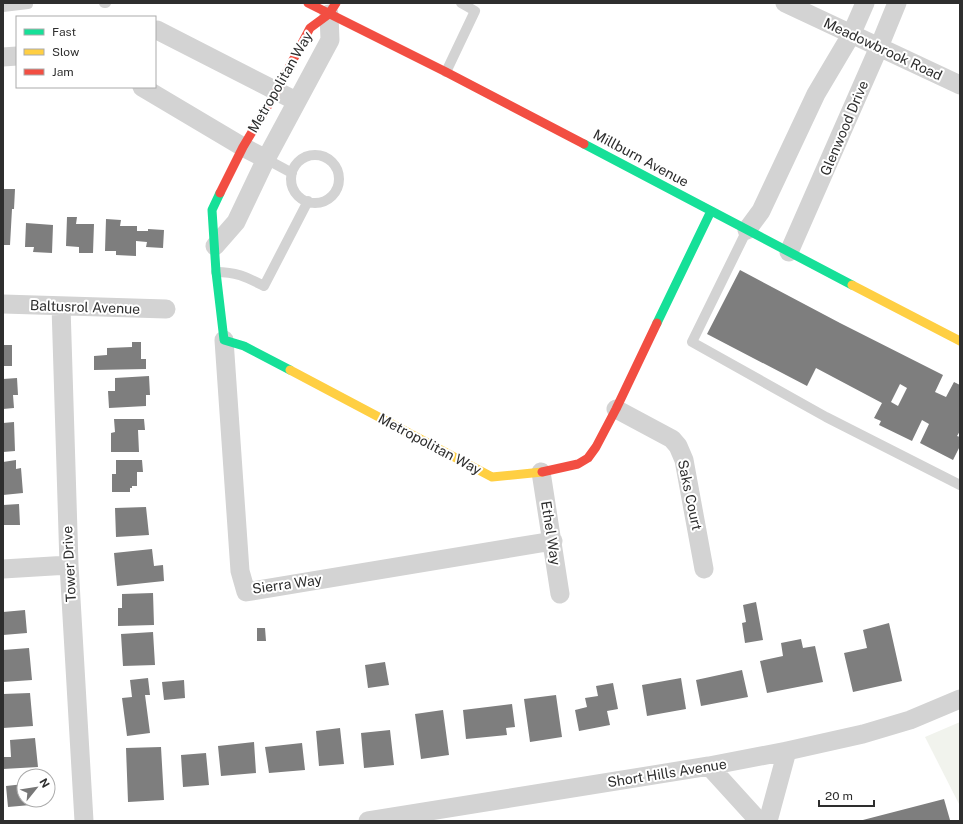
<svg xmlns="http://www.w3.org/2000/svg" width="963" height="824" font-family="'Public Sans',sans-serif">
<rect width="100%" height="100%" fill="#fff"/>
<!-- green -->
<path fill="#f1f3ed" d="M960,722V806L925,737Z"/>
<!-- building -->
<path fill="#7e7e7e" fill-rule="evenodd" d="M3,189H15L14,209H12L10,245H3Z
M67,217H77L76,224H94L93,253H79V247L66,246Z
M106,219L121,220L120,226H137V231H148V229L164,230L163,248L146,247L147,242L136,241V256L116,255V251H105Z
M26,223L53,225L52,253L33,252L34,247H25Z
M740,270L840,323L943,375L935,392L946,397L954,382L960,385V431L957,436L960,437V446L953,460L920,443L929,424L922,420L912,441L879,425L881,421L874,418L882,403L816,368L807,386L707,334ZM900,384L907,388L898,406L891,402Z
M132,342H141V359H146V369L94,370V356L107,355V348L132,347Z
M3,345H12V366H3Z
M149,376L150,395H146V406L109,408L108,391H115V378Z
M17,378L18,395H13L14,408L3,409V379Z
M114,419H144L145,430H138L139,452H111V433L115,432Z
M14,422L15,451L3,452V423Z
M16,460V469L21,468L23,493L3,495V462Z
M116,460H142L143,472H137V486H132V488H130V492H112V474H116Z
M19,504L20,525H3V505Z
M146,507L149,535L116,537L115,508Z
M152,549L154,566L163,565L164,581L117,586L114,553Z
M153,593L154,625L118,626V608H122V594Z
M756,602L763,640L745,643L742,623L746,622L743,605Z
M25,610L27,633L3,635V612Z
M889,623L902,681L853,692L844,653L867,648L863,630Z
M257,628H265L266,641H257Z
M153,632L155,665L123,666L121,634Z
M801,639L803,648L815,646L823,682L767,693L760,661L783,656L781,643Z
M29,648L32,680L3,682V650Z
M385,662L389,685L368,688L365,665Z
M742,670L748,697L701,706L696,680Z
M148,678L150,695H145L150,733L127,736L122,698L132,697L130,680Z
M681,678L686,709L647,716L642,685Z
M184,680L185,698L164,700L162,682Z
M613,683L618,709L607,711L610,725L579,731L575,710L587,707L585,698L598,696L596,686Z
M30,693L33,726L3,728V694Z
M556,695L562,737L530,742L524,699Z
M512,704L515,727L506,728L507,735L466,739L463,710Z
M443,710L449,755L421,759L415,714Z
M340,728L344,764L319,766L316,731Z
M390,730L394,765L364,768L361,733Z
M35,738L38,767L3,769V757H11L10,740Z
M254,742L256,773L221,776L218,746Z
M302,743L305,770L269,773L265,747Z
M161,747L164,800L128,802L126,748Z
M206,753L209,785L183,787L181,755Z
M24,784V800H42V804L8,807L6,786Z
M944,799L950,820L946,821H859Z"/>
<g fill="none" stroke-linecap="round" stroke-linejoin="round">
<!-- lane -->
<path stroke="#d3d3d3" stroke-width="10" d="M104,3H106
M3,7L28,4V3
M446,72L475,11L461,3
M291 179a24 24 0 1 1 48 0a24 24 0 1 1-48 0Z
M266,159L292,173
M747,230L692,342L826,417L960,485
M216,272C237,272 246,277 264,286L308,201"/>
<!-- street -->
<path stroke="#d3d3d3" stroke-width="19" d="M785,3L960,85
M157,30L290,98
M3,57L17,56
M142,87L243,147L266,159
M747,230L761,211L816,94L851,35L865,3
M215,246L236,222L266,159L330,40L329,14
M789,252L879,47L897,3
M3,304L166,309
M61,306L69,565L84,821
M224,340L240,571L246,592L553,541
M616,409L672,439L678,446L684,460L704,569
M541,472L560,594
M3,569L69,565
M709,766L759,821
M368,821L709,766L787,751L863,734L910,720L960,699
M768,821L787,751"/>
<!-- fast -->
<path stroke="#16e098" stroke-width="9" d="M584,144L852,285
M220,193L212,210L216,272L224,340L244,346L290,370
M657,323L711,211"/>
<!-- slow -->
<path stroke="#ffcf43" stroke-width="9" d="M852,285L960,341
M290,370L492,477L542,472"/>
<!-- jam -->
<path stroke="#f24e42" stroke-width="9" d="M308,3L446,72L584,144
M220,193L243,147L276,92L310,28L329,14L336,3
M542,472L578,464L588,458L596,447L616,409L657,323"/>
</g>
<g text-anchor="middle" stroke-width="4" stroke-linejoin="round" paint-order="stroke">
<!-- street labels -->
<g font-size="14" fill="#2e2e2e" stroke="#fff">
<text transform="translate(883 49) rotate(25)" y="5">Meadowbrook Road</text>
<text transform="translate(280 82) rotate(-60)" y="5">Metropolitan Way</text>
<text transform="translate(844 128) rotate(-67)" y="5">Glenwood Drive</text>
<text transform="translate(641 158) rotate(28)" y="5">Millburn Avenue</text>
<text transform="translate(85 307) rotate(2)" y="5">Baltusrol Avenue</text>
<text transform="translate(430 444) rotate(28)" y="5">Metropolitan Way</text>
<text transform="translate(690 495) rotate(78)" y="5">Saks Court</text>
<text transform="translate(551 533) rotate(81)" y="5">Ethel Way</text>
<text transform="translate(69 564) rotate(-93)" y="5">Tower Drive</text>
<text transform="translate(287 584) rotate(-8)" y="5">Sierra Way</text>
<text transform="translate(667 773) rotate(-9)" y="5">Short Hills Avenue</text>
</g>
</g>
<!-- border -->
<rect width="963" height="824" fill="none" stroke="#2e2e2e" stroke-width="8"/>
<!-- legend -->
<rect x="16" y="16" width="140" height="72" fill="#ffffff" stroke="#ababab"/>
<rect x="24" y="29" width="20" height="6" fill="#16e098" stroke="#ababab"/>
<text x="52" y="36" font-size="12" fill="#2e2e2e">Fast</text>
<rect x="24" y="49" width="20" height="6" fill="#ffcf43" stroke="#ababab"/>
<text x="52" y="56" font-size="12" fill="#2e2e2e">Slow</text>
<rect x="24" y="69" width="20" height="6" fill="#f24e42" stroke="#ababab"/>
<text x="52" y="76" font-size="12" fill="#2e2e2e">Jam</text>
<!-- north arrow -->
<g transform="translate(36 788) rotate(60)"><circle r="19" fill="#ffffff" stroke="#ababab"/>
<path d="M0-3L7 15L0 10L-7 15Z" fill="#777777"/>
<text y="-6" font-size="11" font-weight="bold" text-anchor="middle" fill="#2e2e2e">N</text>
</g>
<!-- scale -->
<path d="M819 800v6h55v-6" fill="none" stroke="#2e2e2e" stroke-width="2"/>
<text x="825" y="800" font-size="12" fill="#2e2e2e" stroke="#ffffff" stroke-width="3" paint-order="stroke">20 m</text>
</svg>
